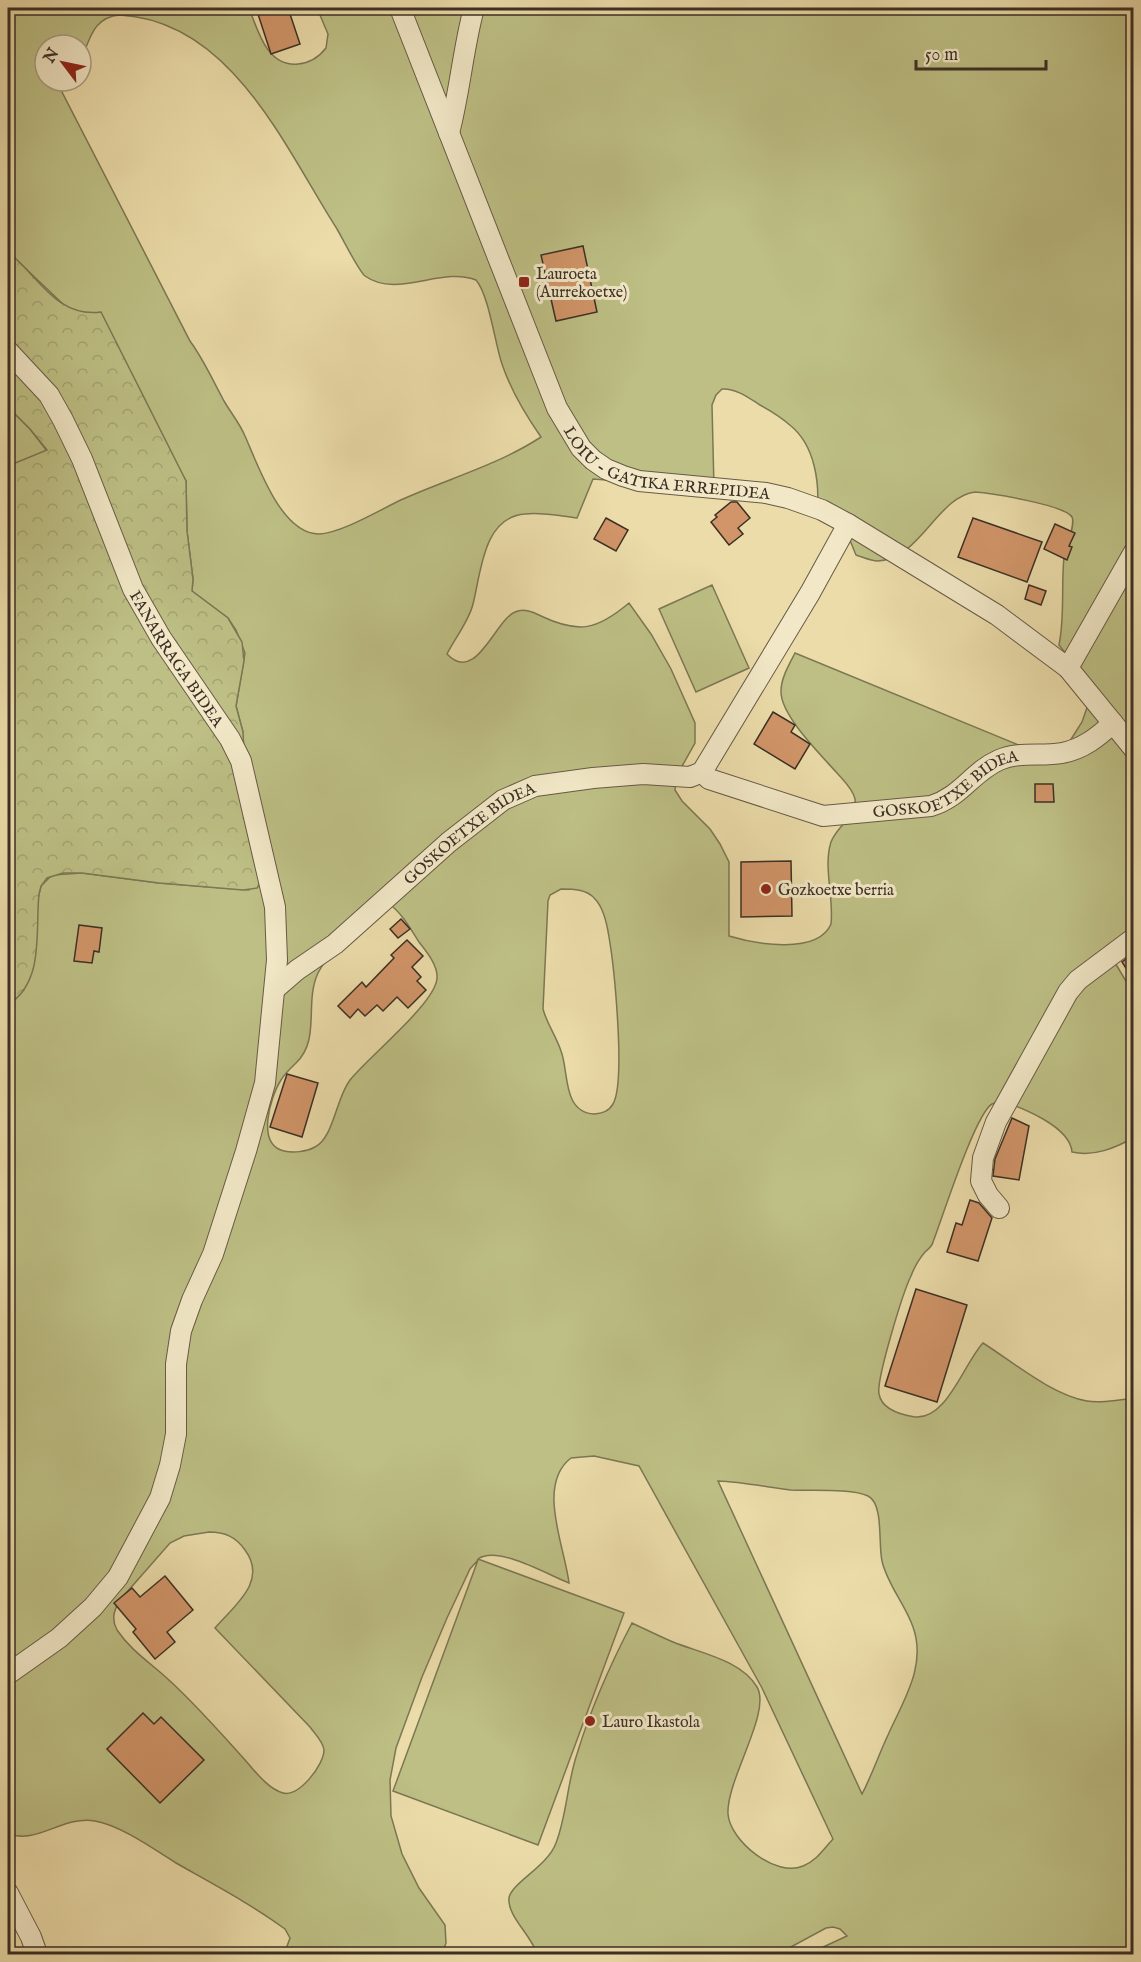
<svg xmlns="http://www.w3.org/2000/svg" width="1141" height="1962" font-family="'IM FELL English',serif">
<defs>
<pattern id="forest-crowns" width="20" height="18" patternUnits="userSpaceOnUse" patternTransform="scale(1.5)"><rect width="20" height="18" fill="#bdbf84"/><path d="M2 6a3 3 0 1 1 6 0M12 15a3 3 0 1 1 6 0" fill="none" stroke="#a3a472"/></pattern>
</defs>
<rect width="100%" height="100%" fill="#ebdca9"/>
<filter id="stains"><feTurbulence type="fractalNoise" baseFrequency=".00333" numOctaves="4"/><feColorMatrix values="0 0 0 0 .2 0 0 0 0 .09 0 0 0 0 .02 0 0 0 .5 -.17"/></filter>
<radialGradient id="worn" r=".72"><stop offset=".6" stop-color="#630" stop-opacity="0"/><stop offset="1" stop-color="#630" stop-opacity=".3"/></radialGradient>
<!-- grass -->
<path fill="#bdbf84" stroke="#7c7754" stroke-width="1.5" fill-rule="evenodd" d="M8,8H249C258,31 267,67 298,64C310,63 319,57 326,48L328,34L317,8H1133L1134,932L1114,961L1133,993V1138C1115,1148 1094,1157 1072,1152C1071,1137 1055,1126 1043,1119C1032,1113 1003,1098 992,1104C975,1114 942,1219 933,1242C932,1247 928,1249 925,1252C919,1259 914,1268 911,1276C903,1292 876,1380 879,1394C882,1410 902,1415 915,1417C947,1420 964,1363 983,1343C1013,1362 1052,1395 1087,1401C1102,1404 1118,1399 1133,1399V1954H808L847,1936L840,1929L833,1927L826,1928L778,1954H537C532,1936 507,1916 509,1898C511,1883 548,1866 556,1843C567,1815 567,1783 577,1754C591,1708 610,1665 632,1623C645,1629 659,1636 673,1642C700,1653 741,1660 757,1687C772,1712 726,1780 728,1814C730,1841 776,1878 803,1866C816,1861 824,1849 833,1839L762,1688L639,1466L594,1456L571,1458C536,1485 565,1547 569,1583C548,1575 498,1545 478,1559L624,1613L538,1845L393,1791L478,1560L470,1569L447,1618L422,1677L396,1748L390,1780L391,1816L402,1854L419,1888L445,1925L446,1943L442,1954H279L286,1949L290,1938L285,1929C251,1904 213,1884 176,1863C155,1850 120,1825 95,1821C63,1815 35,1846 8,1833V1005L24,990L39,894L41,886L52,875L82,873L159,883L249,890L243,732L236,706L245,653L236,630L228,618L192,591L193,579L187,531L186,481L89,314L73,311L64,305L8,252ZM120,15C232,21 285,148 337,229C343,239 358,270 365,276C397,299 442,266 476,280C489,295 495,344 502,364C511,391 525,414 541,437C498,465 450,478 403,499C381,509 342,533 319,534C281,534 258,465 245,436C240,424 231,413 224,401C213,381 204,360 190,341L62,92L68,81H45V45H81V60C90,39 93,17 120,15ZM722,389C736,388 749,398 760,405C771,411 782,418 791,426C815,446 820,483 817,513L849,538L856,555C863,557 870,561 878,561C920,559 937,497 975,492C990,493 1065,505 1072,517C1076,525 1065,548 1064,557C1061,587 1065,616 1059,645L1077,668L1089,702L1082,722L1068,744L1038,751L1021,746L795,653C789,665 781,678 781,691C780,715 821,755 837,773C843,780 853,789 855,799C857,816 836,827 831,842C823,867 834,897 831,924C818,955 755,944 729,936V862L720,844L710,829L682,801L675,790L676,777L695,743V723L671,669L651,634L629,603C597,630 579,634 541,616C533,612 524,608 515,612C495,620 476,685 447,654C455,638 469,621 473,604C481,573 483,517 525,514C542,512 560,516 577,518L593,479L714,488L712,405L716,395ZM561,889C573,889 587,889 595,899C604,908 607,924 609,937C614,966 626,1082 613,1104C609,1111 601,1114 594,1114C562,1112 569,1071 561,1051C556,1036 547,1024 543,1009L548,901L550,895ZM388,903C402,913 410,928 419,942C426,951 438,965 437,978C436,1003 368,1057 350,1080C336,1098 334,1137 315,1147C306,1152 293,1153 284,1151C256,1145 270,1097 281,1080C285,1073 291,1068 296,1063C321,1039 304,1003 318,973C329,950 368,921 388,903ZM718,1481C742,1482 767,1487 791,1490C810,1491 853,1488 868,1496C884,1504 878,1544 882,1561C887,1584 905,1604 913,1627C927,1666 903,1701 888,1735C879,1754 872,1775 862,1794ZM209,1532C225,1532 236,1537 245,1550C268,1581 235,1605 215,1628L310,1727C315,1734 323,1741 324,1750C324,1765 299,1797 283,1793C268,1789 255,1771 245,1760C221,1733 196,1705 170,1681C152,1664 131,1651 117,1630C111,1619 114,1610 120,1600L170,1543L184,1536Z
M8,407L30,429L47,451L8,466Z
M712,585L749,668L696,692L659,609Z"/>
<!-- forest -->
<path fill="url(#forest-crowns)" stroke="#7c7754" stroke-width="1.5" d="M8,252C39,276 56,318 101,312L186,481L187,531L193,579L192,591L228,618L242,642L244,661L236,706L243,732L244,753L261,883L257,888L243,890L159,883L82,873H63L47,878L41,886L39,894C35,932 45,981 8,1005V466L47,450L30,429L8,407Z"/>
<!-- building -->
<path fill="#d19569" stroke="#3b2f25" stroke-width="1.5" d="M268,8H288L300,44L271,54L257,11Z
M583,246L597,312L556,321L541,255Z
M731,502H737L750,518L738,528L743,534L729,545L711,522L717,517L715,515Z
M606,518L628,530L616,551L594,539Z
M973,518L1042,542L1027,582L958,557Z
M1055,524L1075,533L1069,546L1072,547L1067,560L1044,549Z
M1029,585L1046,591L1041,605L1025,599Z
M773,712L795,725L791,732L810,744L795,769L754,744Z
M1035,784H1053L1054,802H1035Z
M791,861L792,916L741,917V862Z
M401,919L410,929L398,938L390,929Z
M79,925L102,928L99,952L94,951L92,963L74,961Z
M407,940L423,956L412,967L421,977L417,981L426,990L408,1008L397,997L383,1011L377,1005L365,1016L358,1009L350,1018L338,1006L362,982L366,987L394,958L391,955Z
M1134,953V981L1122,962Z
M287,1074L318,1083L302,1137L270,1127Z
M1012,1118L1029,1126L1019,1180L993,1176L995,1159Z
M970,1200L979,1203L992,1218L978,1261L947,1252L956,1223L962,1225Z
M916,1289L967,1305L937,1402L885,1386Z
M165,1576L193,1610L167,1632L175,1642L155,1659L133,1632L136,1629L114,1603L132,1588L140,1597Z
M143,1713L154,1724L161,1717L204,1760L160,1803L107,1749Z"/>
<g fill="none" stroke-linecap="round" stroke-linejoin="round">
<defs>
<g id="minor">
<path id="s1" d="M400,8L557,408L581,448L593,460L606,469L623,476L639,481L766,493L788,498L822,510L848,524L997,615L1068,668L1134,749"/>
<path d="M449,133C460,91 463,49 474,8"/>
<path id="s2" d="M8,351L49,395L63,420L82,459L133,589L161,638L230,739L241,761L275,907L277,960L265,1083L246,1151L213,1254L192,1300L181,1331L176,1364V1434L170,1465L160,1498L118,1577L93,1607L59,1638L8,1674"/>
<path d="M1068,668L1134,552"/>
<path id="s3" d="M702,772L709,779L823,816L931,806C961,797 972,772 999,760C1020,751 1041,757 1062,753C1083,749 1098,737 1113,723"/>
<path id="s4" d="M275,989L297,970L335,944L449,842L503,800L535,786L593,778L643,774L690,777L702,772L810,593L848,524"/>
<path d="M999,1208L988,1195L981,1181L983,1158L996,1122L1068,992L1078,980L1134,938"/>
<path d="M8,1893L31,1937L37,1954"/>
</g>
</defs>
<!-- minor casing -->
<use href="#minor" stroke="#675a46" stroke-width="22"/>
<!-- minor -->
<use href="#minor" stroke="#f2e8c7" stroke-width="20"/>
</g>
<!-- markers -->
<g fill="#8f2418" stroke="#f2e8c7" stroke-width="2">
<rect x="518" y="276" width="12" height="12" rx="3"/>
<circle cx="766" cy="889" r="6"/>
<circle cx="590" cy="1721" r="6"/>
</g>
<g text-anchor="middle" stroke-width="6" stroke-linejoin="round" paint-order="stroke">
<!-- poi labels -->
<g font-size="16" fill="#3b2f25" stroke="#f2e8c7" text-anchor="start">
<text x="536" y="279">Lauroeta<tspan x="536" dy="18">(Aurrekoetxe)</tspan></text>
<text x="778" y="895">Gozkoetxe berria</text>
<text x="602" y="1727">Lauro Ikastola</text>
</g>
<!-- street labels -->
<g font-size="16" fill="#3b2f25" stroke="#f2e8c7">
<text dy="6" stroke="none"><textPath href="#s1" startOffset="564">LOIU - GATIKA ERREPIDEA</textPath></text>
<text dy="6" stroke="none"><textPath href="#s2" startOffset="354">FANARRAGA BIDEA</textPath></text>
<text dy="6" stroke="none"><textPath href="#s3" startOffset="260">GOSKOETXE BIDEA</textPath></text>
<text dy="6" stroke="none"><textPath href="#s4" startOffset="250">GOSKOETXE BIDEA</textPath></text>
</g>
</g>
<!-- margin -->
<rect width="1141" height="1962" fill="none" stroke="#ebdca9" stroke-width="30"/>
<rect x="9" y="9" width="1123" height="1944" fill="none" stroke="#3b2f25" stroke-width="3"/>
<rect x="15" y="15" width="1111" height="1932" fill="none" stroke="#3b2f25" stroke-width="1.5"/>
<!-- north arrow -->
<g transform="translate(63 63) rotate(302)"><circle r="28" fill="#f2e8c7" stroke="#a99e86" stroke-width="1.5"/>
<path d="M0-4.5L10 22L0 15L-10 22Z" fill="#8f2418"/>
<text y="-9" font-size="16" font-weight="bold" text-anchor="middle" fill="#3b2f25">N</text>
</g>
<!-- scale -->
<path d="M916 60v9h130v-9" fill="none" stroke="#3b2f25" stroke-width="3"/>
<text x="925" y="60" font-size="18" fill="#3b2f25" stroke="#f2e8c7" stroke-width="4.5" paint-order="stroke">50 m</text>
<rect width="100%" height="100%" filter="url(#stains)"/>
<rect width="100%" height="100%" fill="url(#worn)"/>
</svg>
